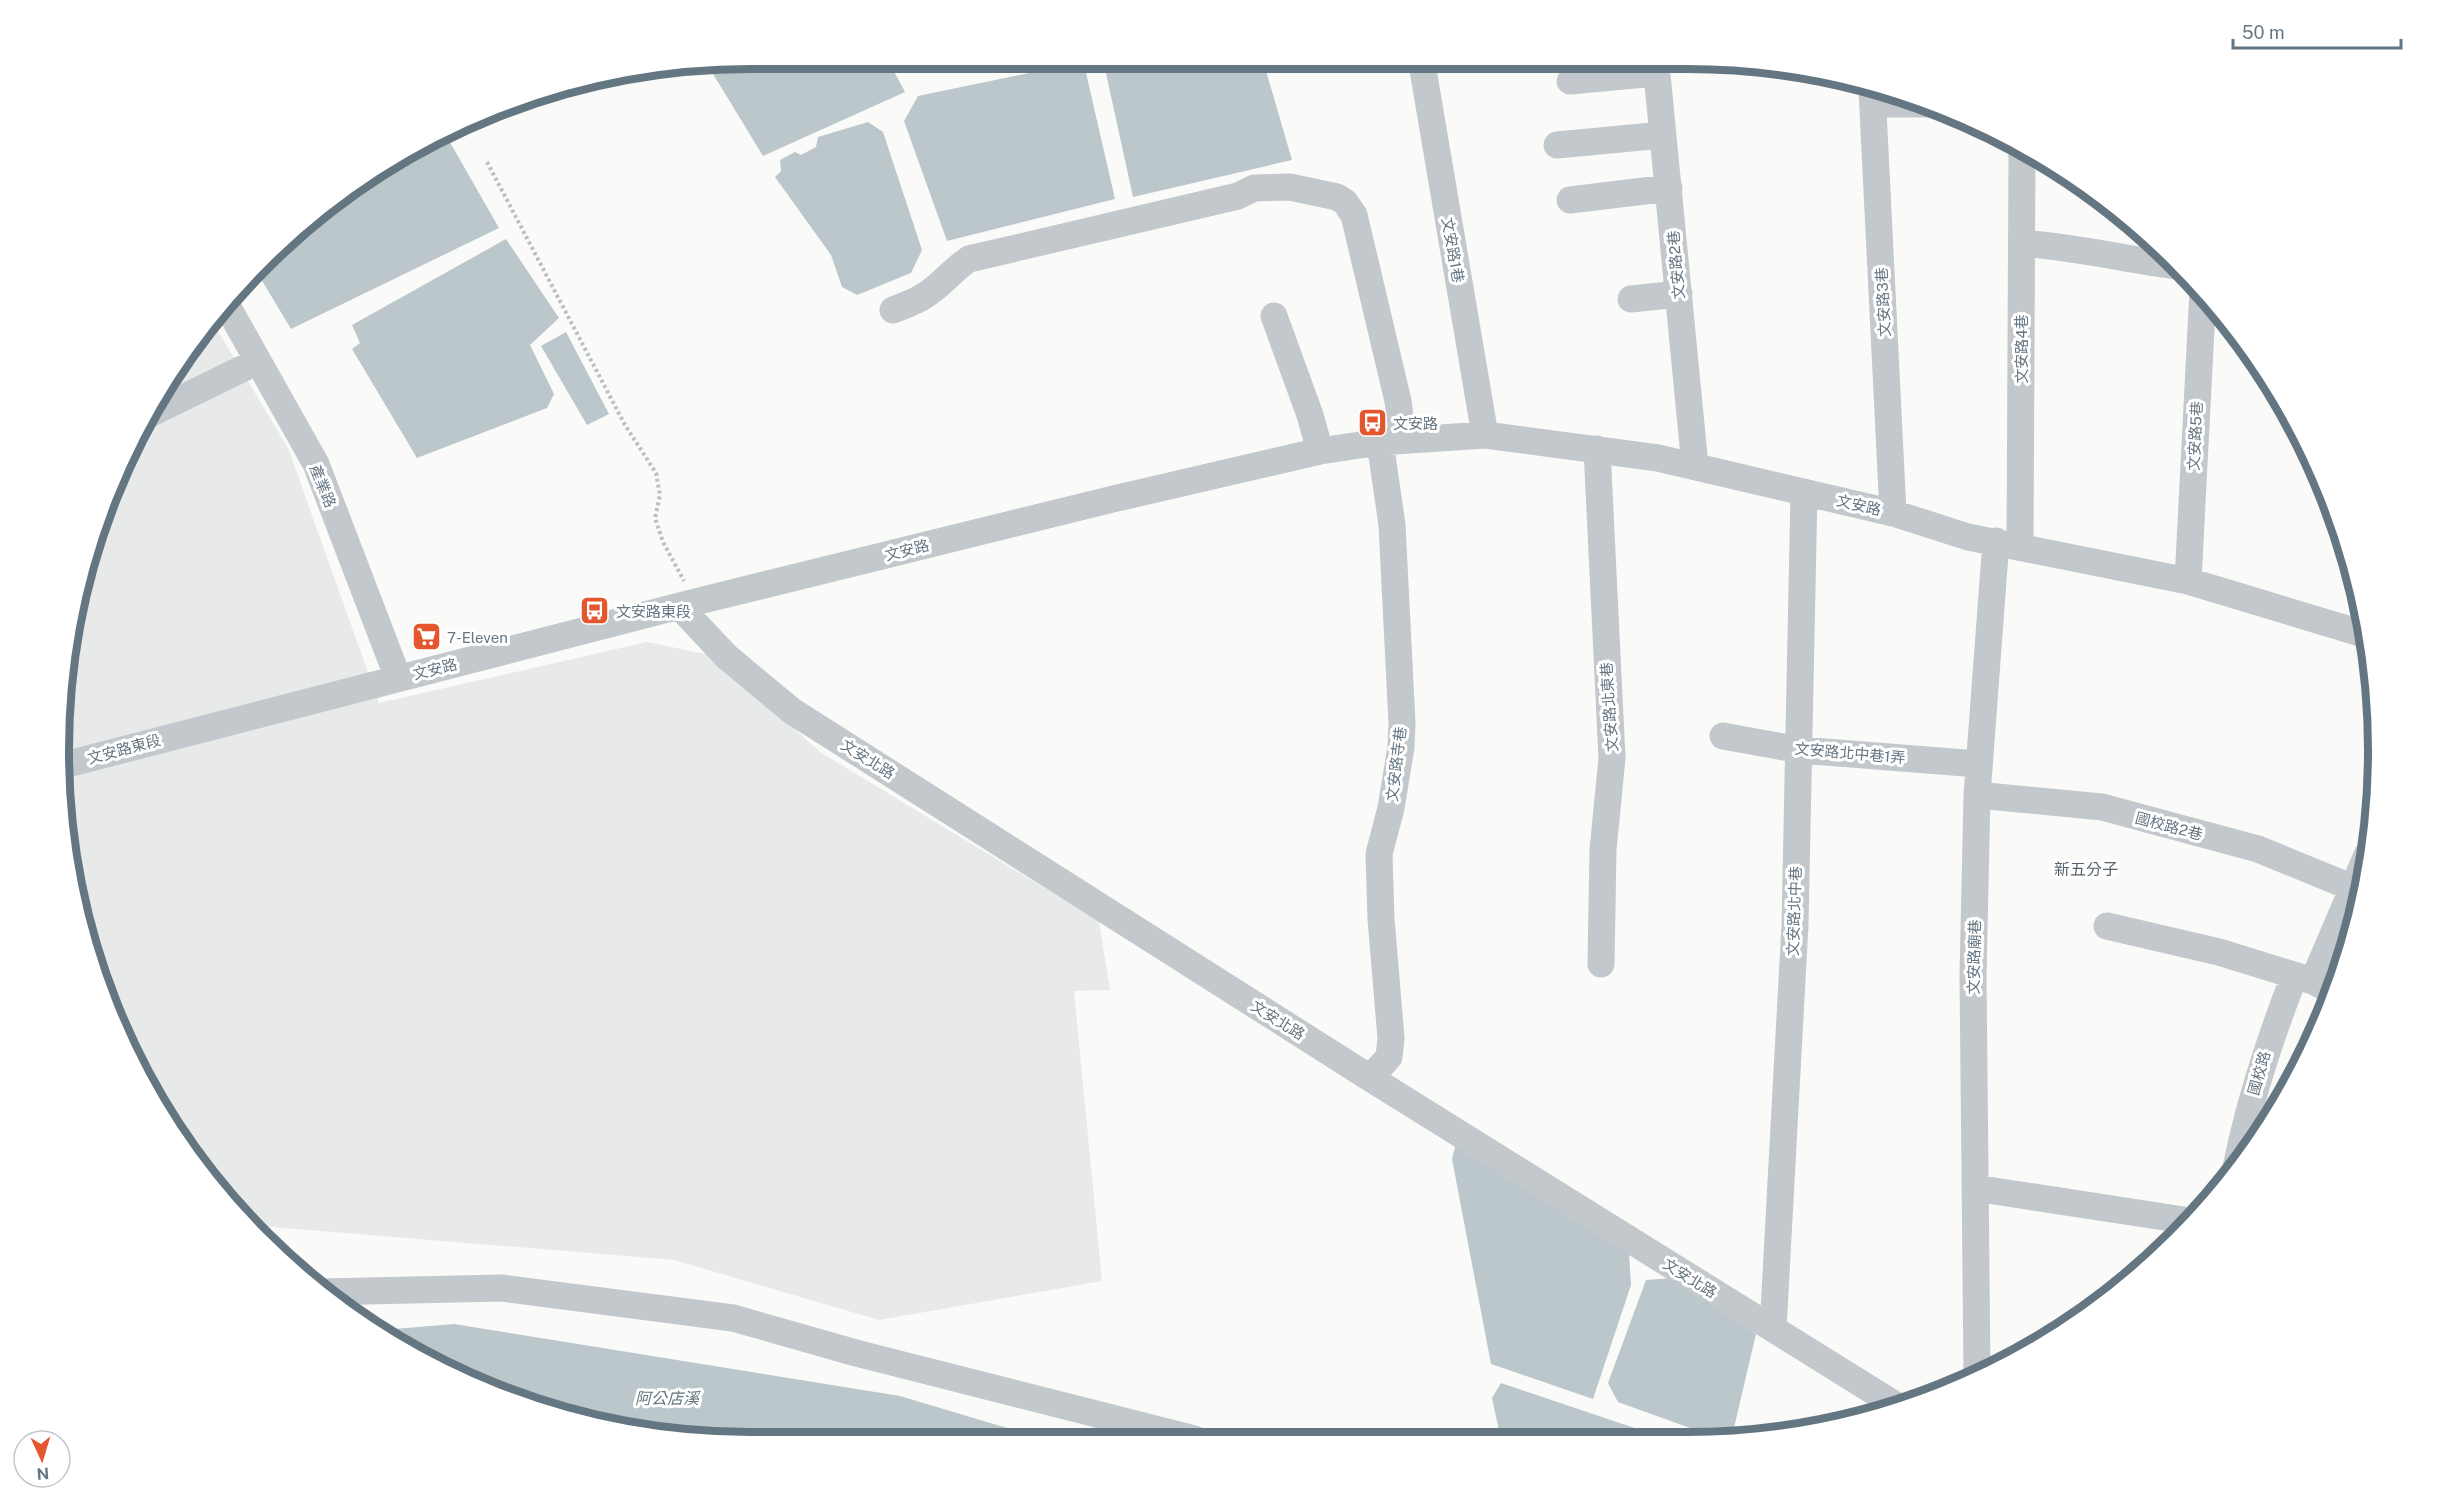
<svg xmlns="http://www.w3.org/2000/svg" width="2437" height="1501" font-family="'Public Sans','Noto Sans TC',sans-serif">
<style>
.built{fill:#e8e9e9}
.water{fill:#bbc7cb}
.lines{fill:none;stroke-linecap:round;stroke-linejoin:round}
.path{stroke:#bbbfc2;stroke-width:4;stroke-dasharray:3 3;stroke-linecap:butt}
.minor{stroke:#c3c8cc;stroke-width:27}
.labels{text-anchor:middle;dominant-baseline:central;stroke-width:6;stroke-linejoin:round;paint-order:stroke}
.street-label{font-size:15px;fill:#657683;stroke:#fff}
.poi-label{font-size:15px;fill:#657683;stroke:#fff;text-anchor:start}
.neighbourhood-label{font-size:16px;fill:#57646e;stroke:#fff}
.water-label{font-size:16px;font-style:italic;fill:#60757c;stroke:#fff}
.rim{fill:none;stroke:#657683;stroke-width:8}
</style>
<rect width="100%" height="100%" fill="#fafaf8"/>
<path class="built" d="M212 321 288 448 379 703 647 642 715 656 820 752 1099 921 1110 990 1074 991 1102 1281 879 1320 674 1260 249 1225 175 1135 95 973 64 841 59 750 72 616 95 528 175 366Z"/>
<path class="water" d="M707 64H890L905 92 763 156Z
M1072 64H1084L1115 199 947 241 904 121 918 96Z
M1104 64H1264L1292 160 1133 197Z
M868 122 883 132 922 250 911 273 857 295 842 287 831 255 775 177 781 171 780 160 795 152 801 155 816 147 818 137Z
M443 130 499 228 291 329 255 269 330 201Z
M506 239 559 318 530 345 554 394 547 408 417 458 352 349 360 343 352 325Z
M566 332 609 414 587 425 541 346Z
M1456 1143 1629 1253 1631 1285 1593 1399 1491 1364 1452 1159Z
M1673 1278 1756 1334 1733 1432 1726 1441 1618 1402 1608 1383 1646 1280Z
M454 1324 900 1396 1041 1438 661 1437 486 1390 382 1330Z
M1501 1383 1673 1441 1501 1440 1492 1398Z"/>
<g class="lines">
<path class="path" d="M487 162 625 425 656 473 660 495 655 518 663 542 684 581"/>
<path class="minor" d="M1422 64 1485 435
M1656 64 1695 466
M1570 81 1656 73
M1872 90 1893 513
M1873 104H1926
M1557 145 1663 135
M1570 200 1669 188
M2022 243C2074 247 2125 259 2177 266
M1631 299 1679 294
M226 304 316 464 398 678
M893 310C903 306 915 302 924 296 941 286 952 270 969 259L1238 196 1254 188 1290 187 1337 197 1345 202 1354 215 1398 401 1403 440
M1274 316 1310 415 1320 451
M152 413 258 361
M1597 449 1612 758 1603 850 1601 964
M2020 546 2022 152
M2188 581 2203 290
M680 607 727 657 792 711 1370 1078 1897 1406
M1723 736 1800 750 1978 764
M60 766 695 602 1113 499 1320 451 1380 442 1485 435 1658 458 1893 513 1968 537 2188 581 2367 635
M1977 795 2102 807 2258 849 2353 888
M2107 926 2219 952 2313 981 2332 991
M2313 981 2367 855
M1370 1078 1389 1057 1391 1038 1381 919 1379 854 1391 808 1401 747 1402 723 1392 525 1380 442
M2235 1173C2248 1105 2269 1041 2294 977
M1975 1188 2190 1221
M321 1292 502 1288 733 1318 856 1353 1195 1439
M1773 1329 1795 925 1804 492
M1977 1373 1973 976 1977 795 1996 541"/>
</g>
<defs>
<symbol id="bus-square" viewBox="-11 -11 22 22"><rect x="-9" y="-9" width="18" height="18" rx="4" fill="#e4572e" stroke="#fff"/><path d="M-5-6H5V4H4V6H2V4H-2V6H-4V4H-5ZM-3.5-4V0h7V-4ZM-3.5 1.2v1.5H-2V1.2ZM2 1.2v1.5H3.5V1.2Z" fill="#fff"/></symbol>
<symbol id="supermarket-square" viewBox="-11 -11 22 22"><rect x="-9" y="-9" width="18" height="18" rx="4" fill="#e4572e" stroke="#fff"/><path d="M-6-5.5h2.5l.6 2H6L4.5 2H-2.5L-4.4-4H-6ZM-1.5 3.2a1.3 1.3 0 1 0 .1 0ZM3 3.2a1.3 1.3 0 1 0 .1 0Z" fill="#fff"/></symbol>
</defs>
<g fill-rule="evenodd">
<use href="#bus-square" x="1356" y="406" width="33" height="33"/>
<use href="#bus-square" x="578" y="594" width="33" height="33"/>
<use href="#supermarket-square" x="410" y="620" width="33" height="33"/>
</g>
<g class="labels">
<g class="street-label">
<text transform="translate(1453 250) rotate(80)">文安路1巷</text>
<text transform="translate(1676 265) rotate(-95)">文安路2巷</text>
<text transform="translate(1883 302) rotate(-93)">文安路3巷</text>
<text transform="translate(2021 349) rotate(-90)">文安路4巷</text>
<text transform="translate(2195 436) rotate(-87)">文安路5巷</text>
<text transform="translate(323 486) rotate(68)">產業路</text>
<text transform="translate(1859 505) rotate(13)">文安路</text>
<text transform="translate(907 550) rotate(-14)">文安路</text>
<text transform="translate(435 669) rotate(-14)">文安路</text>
<text transform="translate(1609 707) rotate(-94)">文安路北東巷</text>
<text transform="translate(124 749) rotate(-15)">文安路東段</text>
<text transform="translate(1850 753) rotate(5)">文安路北中巷1弄</text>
<text transform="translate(868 759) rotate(32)">文安北路</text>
<text transform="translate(1396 764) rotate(-83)">文安路寺巷</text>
<text transform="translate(2169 826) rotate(15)">國校路2巷</text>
<text transform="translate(1794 911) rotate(-88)">文安路北中巷</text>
<text transform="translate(1974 957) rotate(-89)">文安路廟巷</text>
<text transform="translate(1278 1020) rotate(32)">文安北路</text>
<text transform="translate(2259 1073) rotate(-74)">國校路</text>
<text transform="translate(1690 1278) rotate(32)">文安北路</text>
</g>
<g class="poi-label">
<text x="1393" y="423">文安路</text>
<text x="616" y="611">文安路東段</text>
<text x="447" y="637">7-Eleven</text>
</g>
<g class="neighbourhood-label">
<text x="2086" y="869">新五分子</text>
</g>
<g class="water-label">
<text x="667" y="1398">阿公店溪</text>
</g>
</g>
<path d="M0 0H2437V1501H0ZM750 69H1687A681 681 0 0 1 2368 750V751A681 681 0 0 1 1687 1432H750A681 681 0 0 1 69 751V750A681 681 0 0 1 750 69Z" fill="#fff" fill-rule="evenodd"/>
<path class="rim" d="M750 69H1687A681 681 0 0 1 2368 750V751A681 681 0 0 1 1687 1432H750A681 681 0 0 1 69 751V750A681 681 0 0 1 750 69Z"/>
<g transform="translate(42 1459) rotate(176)"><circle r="28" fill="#ffffff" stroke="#c1c8cd" stroke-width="1.5"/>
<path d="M0-4.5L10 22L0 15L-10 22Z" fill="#e4572e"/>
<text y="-9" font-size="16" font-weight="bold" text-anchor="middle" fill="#657683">N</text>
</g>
<path d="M2233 39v9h168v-9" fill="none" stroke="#657683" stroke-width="3"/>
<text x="2242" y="39" font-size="18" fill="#657683" stroke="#ffffff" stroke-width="4.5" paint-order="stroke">50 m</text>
</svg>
